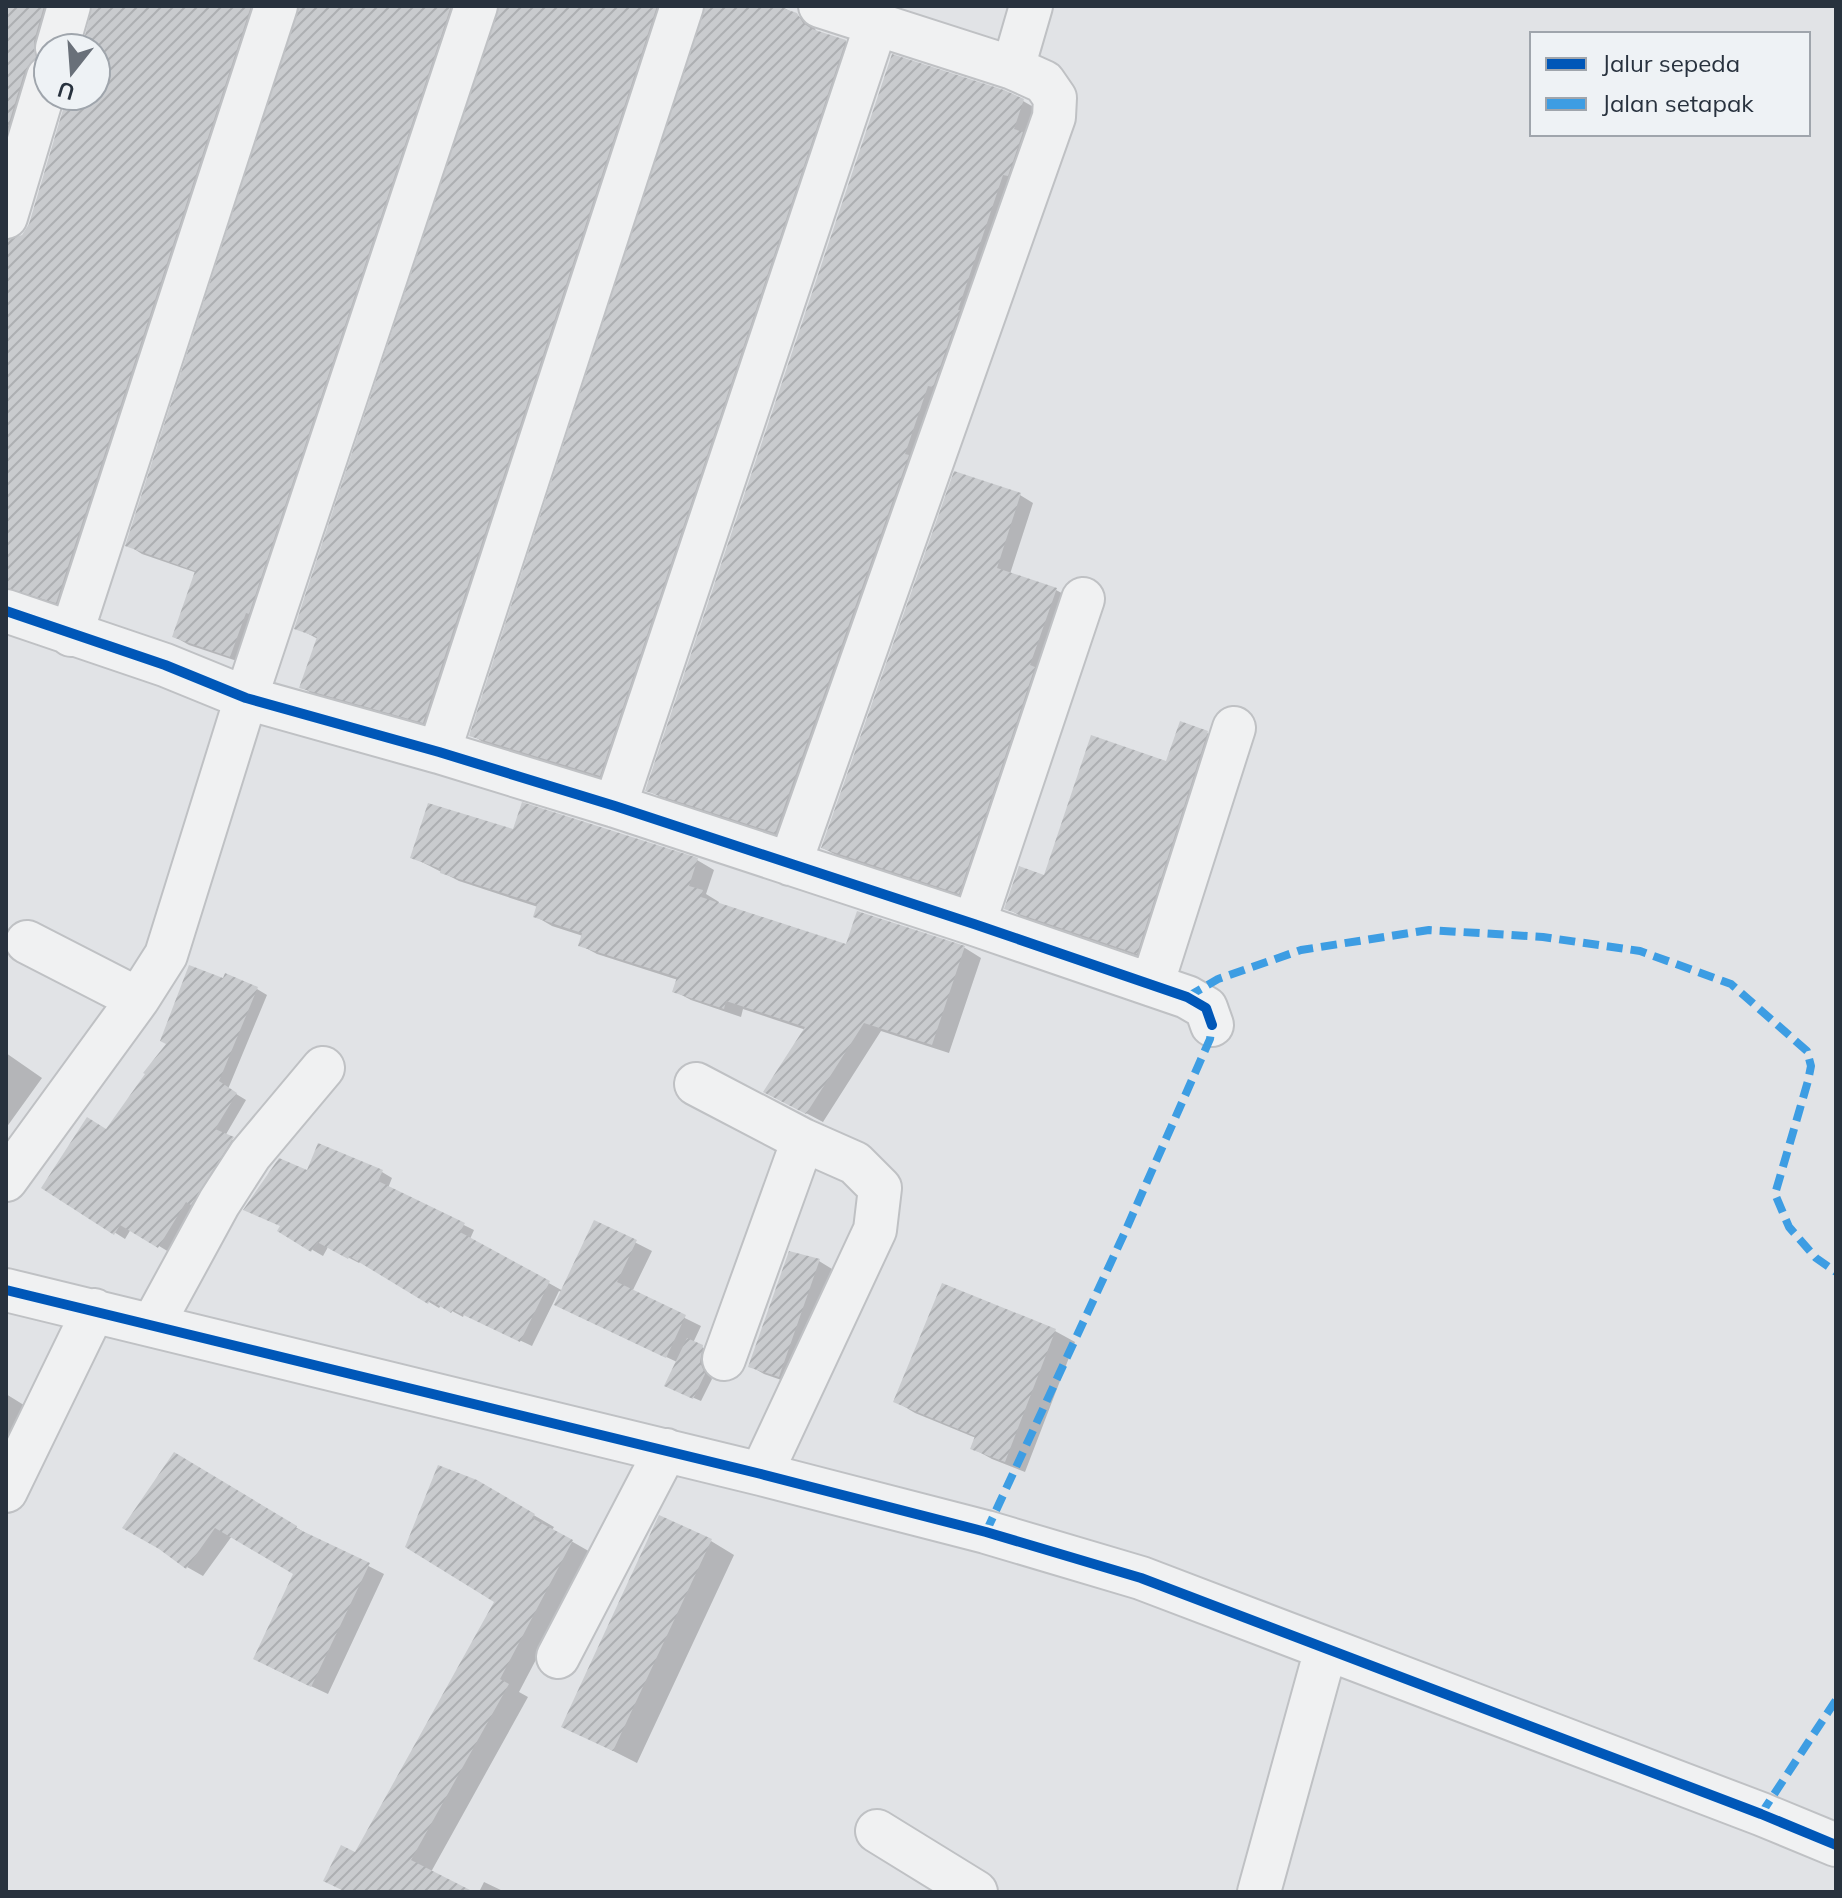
<svg xmlns="http://www.w3.org/2000/svg" width="1842" height="1898" font-family="Mulish,sans-serif">
<style>
.shadow{fill:#0003}
.building{fill:url(#building-hatch)}
.lines{fill:none;stroke-linecap:round;stroke-linejoin:round}
.street-casing{stroke:#bfc1c4;stroke-width:46}
.street{stroke:#f0f1f2;stroke-width:42}
.quiet{stroke:#3d9de3;stroke-width:8;stroke-dasharray:16 8;stroke-linecap:butt}
.cycleway-casing{stroke:#eef2f5;stroke-width:15}
.cycleway{stroke:#0057b8;stroke-width:10}
</style>
<defs>
<pattern id="building-hatch" width="6" height="6" patternUnits="userSpaceOnUse" patternTransform="scale(2)"><rect width="6" height="6" fill="#c9cbce"/><path d="M-1 1l2-2M0 6l6-6M5 7l2-2" fill="none" stroke="#adafb2"/></pattern>
</defs>
<rect width="100%" height="100%" fill="#e1e3e6"/>
<path class="shadow" d="M6 6H62L6 190Z
M94 6H268L71 610 30 596H16L6 590V242L23 236 31 225 69 96H96V48H84Z
M301 6H468L246 664 189 645 175 637 197 573 142 554 128 545Z
M501 6H674L438 730 316 696 302 687 318 639 297 628Z
M707 6H781L812 24 817 32 845 41 860 50 615 783 486 744 472 735Z
M1023 101 1037 109 790 840 662 798 648 790Z
M956 473 1020 495 1033 503 1010 574 1056 590 1069 597 972 900 836 855 823 848Z
M1207 733 1222 741 1152 961 1022 917 1007 908 1045 877 1167 763Z
M514 831 697 860 714 870 706 894 719 902 718 905 848 946 858 913 965 948 981 958 949 1053 881 1031 823 1122 783 1101 806 1030 743 1009 741 1017 691 1000 674 991 678 980 597 954 580 945 583 936 552 926 535 916 538 907 459 881 412 857Z
M224 981 257 989 267 995 228 1089 246 1100 225 1136 242 1145 169 1252 131 1229 125 1239 44 1187 107 1132Z
M6 1053 42 1078 6 1128Z
M308 1172H382L392 1178 388 1188 474 1230 470 1239 563 1291 595 1222 652 1251 632 1292 701 1326 693 1343 710 1351 707 1368 712 1379 701 1401 673 1389 677 1362 556 1305 562 1292 559 1291 532 1346 464 1314 463 1317 441 1305 439 1308 361 1261 359 1263 328 1247 323 1256 280 1231Z
M819 1261 832 1269 793 1384 764 1374 750 1366Z
M943 1286 1055 1331 1075 1342 1025 1472 992 1459 972 1448 976 1438 915 1413 895 1401Z
M6 1394 27 1407 6 1445Z
M175 1454 312 1537 384 1574 328 1694 272 1668 296 1573 232 1536 203 1576 187 1567Z
M477 1482 554 1527 552 1530 592 1553 519 1692 528 1697 431 1872 470 1892H346L326 1880 356 1855 497 1601Z
M711 1541 734 1555 637 1763 564 1726Z
M484 1882 505 1892H479Z"/>
<path class="building" d="M6 6H44L34 41 36 57 25 70 6 133Z
M92 6H251L56 603 6 588V240L22 235 29 224 67 96H96V48H82Z
M299 6H451L249 614 246 613 230 657 172 637 195 571 125 546Z
M499 6H657L423 723 299 688 317 637 294 629Z
M705 6H776L797 13 803 23 812 29 846 40 600 776 469 736Z
M892 54 1004 90 1024 99 1014 129 1023 132 1008 176 1003 175 958 310H960L933 387 928 386 905 454 909 455 775 833 645 791Z
M954 471 1021 493 997 568 1057 588 1030 665 1035 667 959 894 821 848Z
M1180 721 1208 731 1137 954 1004 909 1019 866 1044 875 1091 735 1166 761Z
M522 802 698 858 689 886 703 890 701 897 846 944 857 911 965 946 932 1045 864 1023 806 1114 763 1092 805 1027 726 1001 724 1009 672 992 677 977 578 946 582 933 533 917 537 904 440 873 441 869 410 858 428 803 513 829Z
M189 965 223 978 225 973 258 987 219 1081 237 1093 215 1129 234 1137 191 1205 186 1202 158 1248 120 1225 114 1235 41 1188 87 1117 106 1129 145 1074 143 1073 166 1044 160 1041Z
M318 1143 383 1170 378 1181 465 1223 460 1232 550 1281 520 1342 453 1310 451 1313 430 1300 428 1304 349 1256 348 1259 317 1242 311 1252 277 1231 280 1226 243 1210 279 1158 307 1170Z
M594 1220 637 1240 617 1282 686 1315 666 1358 554 1305Z
M789 1251 820 1259 779 1377 748 1367Z
M942 1283 1056 1329 1005 1462 970 1449 975 1436 893 1402Z
M687 1338 703 1345 700 1362 705 1374 693 1399 664 1386Z
M174 1452 297 1526 296 1528 370 1563 311 1687 253 1659 293 1574 215 1528 186 1569 159 1549 122 1528Z
M438 1465 477 1480 535 1514 532 1518 573 1540 500 1679 509 1684 411 1860 474 1892H346L323 1881 341 1845 355 1852 494 1602 405 1547Z
M659 1515 712 1539 613 1751 561 1727Z"/>
<g class="lines">
<defs>
<path id="street" d="M820 6 1013 68 1031 6
M57 48 69 6
M6 217 48 77
M6 611 165 665 246 698 439 752 615 806 974 924 1187 997 1206 1008 1212 1025
M71 635 276 6
M439 752 682 6
M615 806 876 25
M790 864 1054 117 1055 98 1044 82 1013 68
M974 924 1083 599
M27 942 138 999
M1152 985 1234 728
M696 1084 803 1140 855 1163 880 1188 875 1230 761 1474
M6 1180 138 999 166 955 246 698 476 6
M6 1290 761 1474 986 1532 1141 1578 1761 1814 1836 1845
M153 1324 219 1203 250 1155 323 1068
M724 1359 803 1140
M6 1491 94 1310
M558 1657 666 1450
M877 1831 976 1892
M1259 1892 1326 1649"/>
</defs>
<use href="#street" class="street-casing"/>
<use href="#street" class="street"/>
<path class="quiet" d="M1187 997 1218 979 1301 950 1429 930 1543 937 1640 951 1731 984 1807 1051 1811 1066 1808 1081 1775 1194 1789 1227 1816 1258 1836 1272
M986 1532 1124 1234 1210 1039 1212 1025
M1761 1814 1836 1700"/>
<defs>
<path id="cycleway" d="M6 611 165 665 246 698 439 752 615 806 974 924 1187 997 1206 1008 1212 1025
M6 1290 761 1474 986 1532 1141 1578 1761 1814 1836 1845"/>
</defs>
<use href="#cycleway" class="cycleway-casing"/>
<use href="#cycleway" class="cycleway"/>
</g>
<rect width="1842" height="1898" fill="none" stroke="#28323e" stroke-width="16"/>
<rect x="1530" y="32" width="280" height="104" fill="#eef2f5" stroke="#9fa5ac" stroke-width="2"/>
<rect x="1546" y="58" width="40" height="12" fill="#0057b8" stroke="#9fa5ac" stroke-width="2"/>
<text x="1602" y="72" font-size="24" fill="#28323e">Jalur sepeda</text>
<rect x="1546" y="98" width="40" height="12" fill="#3d9de3" stroke="#9fa5ac" stroke-width="2"/>
<text x="1602" y="112" font-size="24" fill="#28323e">Jalan setapak</text>
<g transform="translate(72 72) rotate(197)"><circle r="38" fill="#eef2f5" stroke="#9fa5ac" stroke-width="2"/>
<path d="M0-6L14 30L0 20L-14 30Z" fill="#697079"/>
<text y="-12" font-size="22" font-weight="bold" text-anchor="middle" fill="#28323e">U</text>
</g>
</svg>
